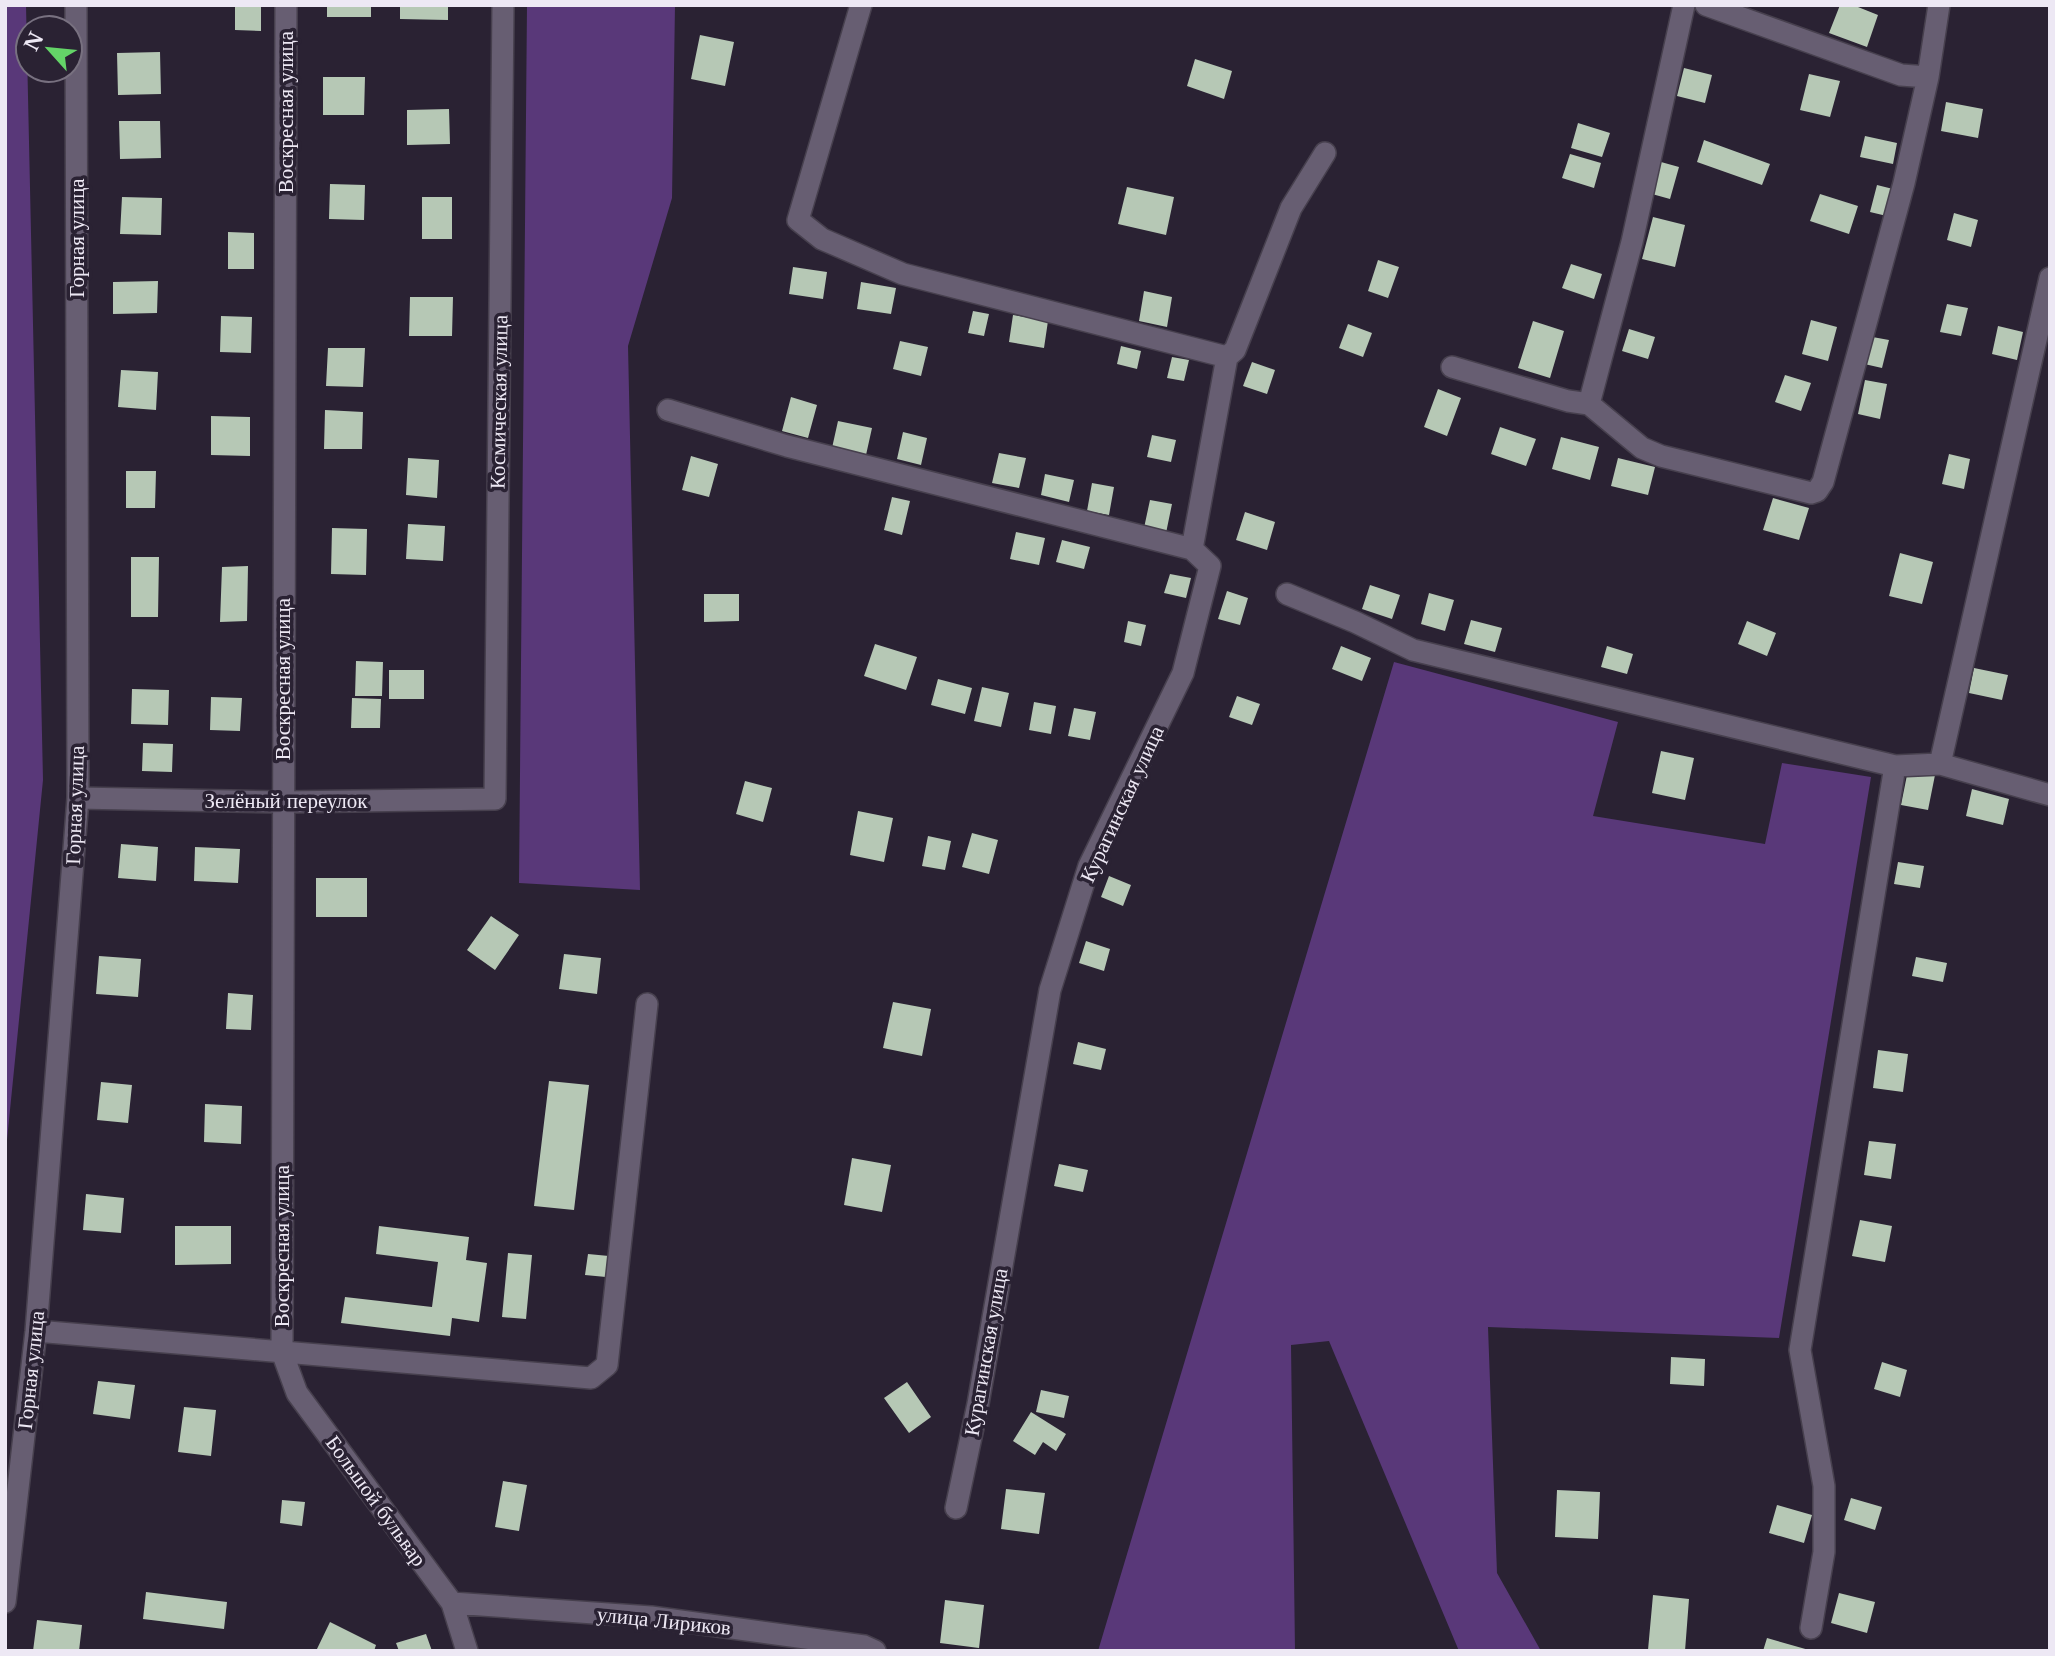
<svg xmlns="http://www.w3.org/2000/svg" width="2055" height="1656" font-family="'Libre Baskerville',serif">
<style>
.green{fill:#593879}
.building{fill:#b6c8b5}
.lines{fill:none;stroke-linecap:round;stroke-linejoin:round}
.minor-casing{stroke:#47404e;stroke-width:24}
.minor{stroke:#675e72;stroke-width:21}
.labels{text-anchor:middle;dominant-baseline:central;stroke-width:7;stroke-linejoin:round;paint-order:stroke}
.street-label{font-size:21px;fill:#ede8f4;stroke:#2a2233}
</style>
<rect width="100%" height="100%" fill="#2a2233"/>
<path class="green" d="M5 5H26L43 780 5 1160Z
M527 5H675L672 198 628 346 640 890 519 883Z
M1394 662 1618 722 1593 816 1765 844 1782 763 1871 777 1779 1338 1488 1327 1497 1573 1541 1651H1459L1329 1341 1291 1345 1295 1651H1098Z"/>
<path class="building" d="M235 5H261V31L235 30Z
M327 5H371V17H327Z
M400 5H448V20L400 19Z
M1840 5H1853L1878 15 1867 47 1829 33Z
M700 35 734 42 725 86 691 79Z
M160 52 161 94 118 95 117 53Z
M1195 59 1232 71 1224 99 1187 86Z
M1684 68 1712 75 1705 103 1677 96Z
M1809 74 1840 81 1830 117 1800 110Z
M323 77H365L364 115H323Z
M1946 102 1983 109 1978 138 1941 131Z
M449 109 450 144 407 145V110Z
M119 121H160L161 158 120 159Z
M1578 123 1610 133 1602 157 1571 148Z
M1865 136 1897 143 1893 164 1860 157Z
M1704 140 1770 164 1762 185 1697 162Z
M1570 154 1601 163 1594 188 1562 178Z
M1661 162 1679 167 1670 199 1652 194Z
M330 184 365 185 364 220 329 219Z
M1877 185 1897 190 1891 217 1870 212Z
M1127 187 1174 197 1166 235 1118 224Z
M1820 194 1858 206 1849 234 1810 221Z
M122 197 162 198 161 235 120 234Z
M422 197H452V239H422Z
M1954 213 1978 220 1971 247 1947 240Z
M1653 217 1685 225 1675 267 1642 259Z
M228 232 254 233V269H228Z
M1378 260 1399 267 1388 298 1368 291Z
M1571 264 1602 274 1594 299 1562 288Z
M793 267 827 272 823 299 789 294Z
M158 281 157 313 113 314V282Z
M861 282 896 288 891 314 857 309Z
M1144 291 1172 297 1167 327 1139 321Z
M410 297H453L452 336H409Z
M1947 304 1968 308 1961 336 1940 332Z
M973 311 989 314 984 336 968 333Z
M1013 315 1048 321 1044 348 1009 342Z
M221 316 252 317 251 353 220 352Z
M1811 320 1837 327 1828 361 1802 354Z
M1533 321 1564 331 1550 378 1518 368Z
M1348 324 1372 333 1363 357 1339 348Z
M1998 326 2023 332 2017 360 1992 354Z
M1629 329 1655 337 1648 359 1622 351Z
M1867 336 1889 340 1882 368 1860 363Z
M900 341 928 347 921 376 893 369Z
M1121 346 1141 351 1137 369 1117 364Z
M328 348H365L363 387 326 386Z
M1172 357 1189 360 1184 381 1167 378Z
M1252 362 1275 370 1267 394 1243 386Z
M121 370 158 372 156 410 118 407Z
M1785 375 1811 383 1801 411 1775 402Z
M1865 380 1887 384 1880 419 1858 414Z
M1438 389 1461 398 1447 436 1424 427Z
M791 397 817 405 808 438 782 431Z
M325 410 363 412 362 449H324Z
M211 416 250 417V456L211 455Z
M838 421 872 428 866 455 832 448Z
M1500 427 1536 439 1526 466 1491 454Z
M903 432 927 438 921 465 897 459Z
M1152 435 1176 440 1171 462 1147 457Z
M1561 437 1599 447 1590 480 1552 469Z
M999 453 1026 458 1019 488 992 483Z
M1949 454 1970 459 1964 489 1942 484Z
M691 456 718 464 709 497 682 490Z
M408 458 439 460 437 498 406 495Z
M1618 458 1655 467 1648 495 1611 486Z
M126 471H156L155 508H126Z
M1045 474 1074 480 1069 502 1041 495Z
M1092 483 1114 487 1109 515 1087 511Z
M892 497 910 501 902 535 884 530Z
M1773 498 1809 508 1799 540 1763 530Z
M1150 500 1172 504 1166 533 1144 528Z
M1245 512 1275 522 1267 550 1236 540Z
M408 524 445 526 443 561 406 559Z
M332 528 367 529 366 575 331 574Z
M1016 532 1045 538 1039 565 1010 559Z
M1062 540 1090 547 1084 569 1056 562Z
M1900 553 1933 562 1922 604 1889 596Z
M131 557H159L158 617H131Z
M248 566 247 621 220 622 222 567Z
M1170 574 1191 578 1186 598 1164 593Z
M1370 585 1400 595 1392 619 1362 609Z
M1227 591 1248 598 1240 625 1218 619Z
M1429 593 1454 600 1445 631 1421 624Z
M704 594H739V621L704 622Z
M1471 620 1502 628 1495 652 1464 644Z
M1128 621 1146 625 1141 646 1124 642Z
M1747 621 1776 633 1767 656 1738 644Z
M875 644 917 657 906 690 864 676Z
M1341 646 1371 658 1362 681 1332 669Z
M1607 646 1633 654 1627 674 1601 667Z
M356 661 383 662 382 696H355Z
M1974 668 2008 675 2002 700 1969 693Z
M389 670H424V699H389Z
M938 679 972 688 965 714 931 705Z
M982 687 1009 693 1001 727 974 721Z
M132 689 169 690 168 725 131 724Z
M1237 696 1260 704 1252 725 1229 717Z
M211 697 242 698 240 731 210 730Z
M352 698 381 699 380 728H351Z
M1034 702 1056 706 1051 734 1029 730Z
M1074 708 1096 712 1090 740 1068 736Z
M143 743 173 744 172 772 142 771Z
M1661 751 1694 758 1685 800 1652 793Z
M1908 770 1935 775 1928 810 1901 805Z
M745 781 772 788 763 822 736 814Z
M1972 789 2009 799 2003 825 1966 816Z
M858 811 893 818 884 862 850 855Z
M972 833 998 840 989 874 962 867Z
M928 836 951 841 945 870 922 866Z
M121 844 158 847 156 881 118 878Z
M195 847 240 849 238 883 194 881Z
M1898 862 1924 866 1920 888 1894 884Z
M1109 876 1131 885 1123 906 1101 897Z
M316 878H367V917H316Z
M491 916 519 935 495 970 467 950Z
M1086 941 1110 949 1104 971 1079 963Z
M564 954 601 958 597 994 559 989Z
M99 956 141 959 138 997 96 994Z
M1916 957 1947 963 1943 982 1912 976Z
M228 993 253 995 251 1030 226 1029Z
M893 1002 931 1009 922 1056 883 1048Z
M1078 1042 1106 1049 1101 1070 1073 1064Z
M1878 1050 1908 1054 1903 1092 1873 1088Z
M549 1081 589 1085 574 1210 534 1206Z
M101 1082 132 1085 128 1123 97 1120Z
M205 1104 242 1106 241 1144 204 1142Z
M1869 1141 1896 1144 1891 1179 1864 1175Z
M852 1158 891 1165 882 1212 844 1205Z
M1059 1164 1088 1170 1083 1192 1054 1186Z
M86 1194 124 1198 121 1233 83 1230Z
M1860 1220 1892 1226 1885 1262 1852 1256Z
M175 1226H231V1264L175 1265Z
M379 1226 469 1237 466 1260 487 1263 479 1322 452 1318 450 1336 341 1323 345 1297 432 1307 438 1262 376 1254Z
M508 1253 532 1255 526 1319 502 1317Z
M588 1254 609 1256 606 1277 585 1275Z
M1671 1357 1705 1359 1704 1386 1670 1384Z
M1882 1362 1907 1370 1900 1397 1874 1389Z
M98 1381 135 1385 130 1419 93 1414Z
M907 1382 931 1417 909 1433 884 1398Z
M1041 1390 1069 1396 1064 1418 1036 1412Z
M184 1407 216 1410 211 1456 178 1452Z
M1031 1412 1066 1434 1056 1451 1043 1442 1035 1455 1013 1441Z
M503 1481 527 1485 519 1531 495 1527Z
M1006 1489 1045 1493 1039 1534 1001 1529Z
M1557 1490 1600 1492 1598 1539 1555 1537Z
M1851 1498 1882 1507 1875 1530 1844 1520Z
M282 1500 305 1502 302 1526 280 1523Z
M1777 1505 1812 1515 1804 1543 1769 1533Z
M146 1592 227 1602 224 1629 143 1619Z
M1839 1593 1875 1602 1867 1633 1831 1623Z
M1653 1595 1689 1599 1685 1651 1648 1650Z
M945 1600 984 1605 979 1648 940 1643Z
M37 1620 82 1625 79 1651H33Z
M330 1622 376 1645 374 1651H316Z
M426 1634 432 1651H399L396 1643Z
M1767 1638 1809 1650V1651H1763Z"/>
<g class="lines">
<defs>
<path id="minor" d="M286 5 282 1352 297 1393 452 1603 467 1651
M861 5 798 220 822 239 903 274 1227 357 1235 350 1291 208 1325 153
M1706 5 1901 75 1928 77
M2050 278 1940 764 2050 795
M1452 367 1568 401 1589 404 1642 448 1661 456 1811 493 1817 491 1823 482 1904 183 1928 77 1939 5
M1589 404 1632 242 1684 5
M668 410 787 446 1192 549
M1287 594 1355 622 1413 650 1895 766
M78 798 283 802 495 799 503 5
M36 1331 591 1378 607 1365 647 1004
M956 1508 978 1404 1050 990 1089 866 1183 673 1210 566 1192 549 1227 357
M5 1602 36 1331 78 798 76 5
M452 1603 651 1617 864 1646 875 1651
M1811 1628 1824 1552V1486L1800 1350 1895 766 1940 764"/>
</defs>
<use href="#minor" class="minor-casing"/>
<use href="#minor" class="minor"/>
</g>
<g class="labels">
<g class="street-label">
<text transform="translate(286 112) rotate(-90)">Воскресная улица</text>
<text transform="translate(77 238) rotate(-90)">Горная улица</text>
<text transform="translate(499 402) rotate(-89)">Космическая улица</text>
<text transform="translate(283 679) rotate(-90)">Воскресная улица</text>
<text x="286" y="801">Зелёный переулок</text>
<text transform="translate(1122 804) rotate(-65)">Курагинская улица</text>
<text transform="translate(75 805) rotate(-88)">Горная улица</text>
<text transform="translate(282 1246) rotate(-90)">Воскресная улица</text>
<text transform="translate(986 1352) rotate(-80)">Курагинская улица</text>
<text transform="translate(31 1370) rotate(-84)">Горная улица</text>
<text transform="translate(376 1501) rotate(54)">Большой бульвар</text>
<text transform="translate(664 1621) rotate(6)">улица Лириков</text>
</g>
</g>
<rect width="2055" height="1656" fill="none" stroke="#ede8f4" stroke-width="14"/>
<g transform="translate(49 49) rotate(297)"><circle r="33" fill="#2a2233" stroke="#787180" stroke-width="2"/>
<path d="M0-5L12 26L0 18L-12 26Z" fill="#64d468"/>
<text y="-10" font-size="19" font-weight="bold" text-anchor="middle" fill="#ede8f4">N</text>
</g>
</svg>
